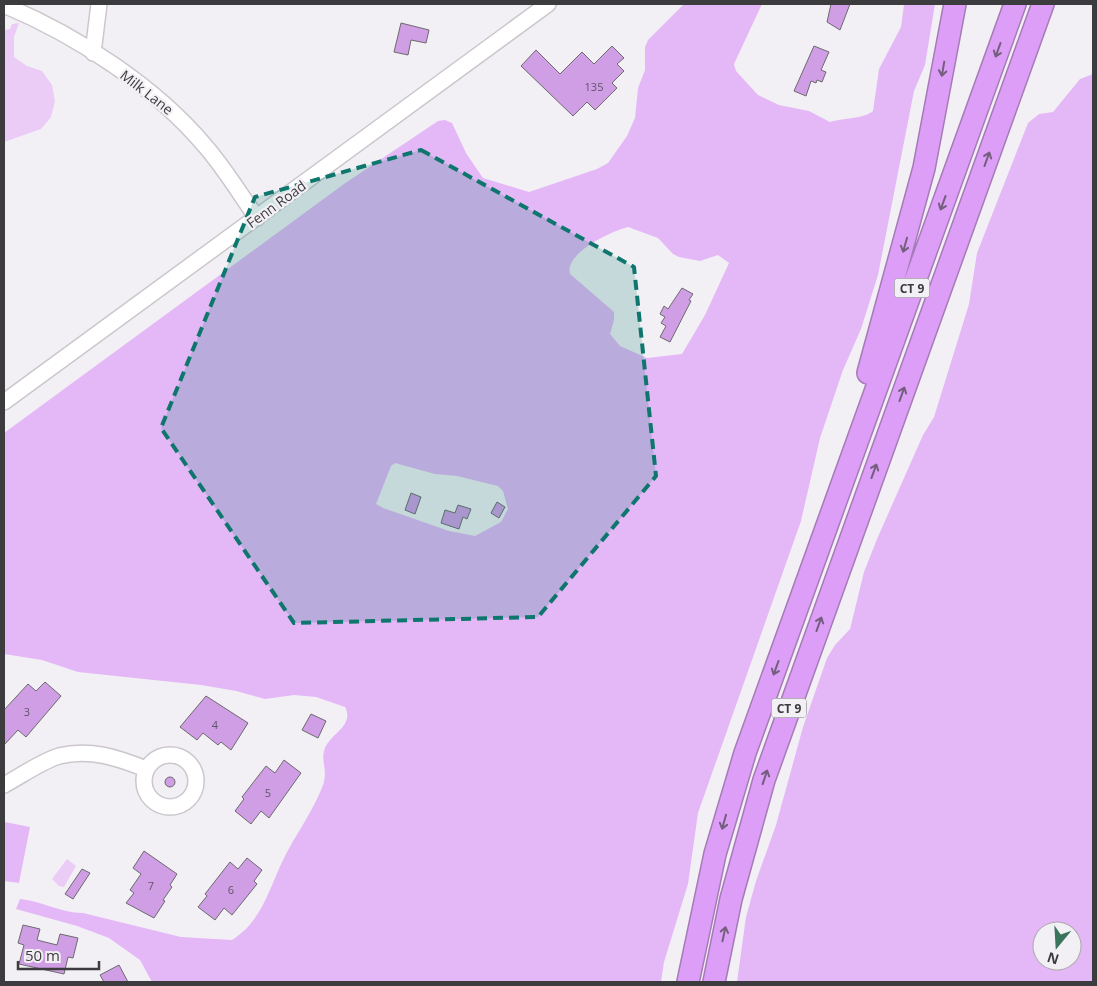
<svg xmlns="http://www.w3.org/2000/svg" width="1097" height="986" font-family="'Open Sans',sans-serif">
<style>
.green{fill:#e4b8f7;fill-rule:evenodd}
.water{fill:#eaccf7}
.building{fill:#cf9ee5;stroke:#6d6a6e}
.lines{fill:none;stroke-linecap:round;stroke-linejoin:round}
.minor-casing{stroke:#cbc7cc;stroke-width:18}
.highway-casing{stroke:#a57bb6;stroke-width:24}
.minor{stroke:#fff;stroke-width:15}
.highway{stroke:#dd9ef7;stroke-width:21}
.oneway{stroke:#745e7e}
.marked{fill:#0f766e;fill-opacity:0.2;stroke:#0f766e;stroke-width:4;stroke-dasharray:10 6;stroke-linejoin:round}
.labels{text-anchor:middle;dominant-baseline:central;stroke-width:4.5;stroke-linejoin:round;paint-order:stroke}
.number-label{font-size:11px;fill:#615467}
.shield{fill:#f3f0f5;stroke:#737174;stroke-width:1}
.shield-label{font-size:12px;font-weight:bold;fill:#3c3b3d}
.street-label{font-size:14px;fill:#3c3b3d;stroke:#f3f0f5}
</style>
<rect width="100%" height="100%" fill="#f3f0f5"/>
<path class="green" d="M684 4H762L734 64 736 71 758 95 779 105 809 111 830 122C842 118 864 119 873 111L879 69 901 27 904 4H935L925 65 914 91 878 275 861 329 843 370 820 438 801 521 698 813 688 884 664 962 661 982H152L140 960 109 938 77 926 16 909 20 899C42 901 60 913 83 913L181 937 232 940C262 921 269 889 283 860 295 835 313 812 323 785 328 770 321 762 324 751 329 733 355 727 345 707L316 697 294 695 265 699 236 691 201 685 78 672 42 660 4 654V433L344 184 438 121 445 120 452 123 466 153 483 178 529 192 597 169 608 163 627 136 635 118 638 88 645 70V47L648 40ZM628 227 658 238 673 254 679 257 700 261 718 255 729 263 705 315 682 354 647 358 620 346 610 334 614 320V312L570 274C564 253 612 231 628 227ZM395 463 435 474 457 476 498 486 503 491 508 509 501 522 475 536 449 531 383 508 376 504 391 466Z
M1093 74V982H737L746 917 756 881 776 825 803 727 827 658 835 645 850 629 864 572 877 539 923 435 934 417 969 304 977 253 1028 123 1039 114 1053 112 1080 79ZM1042 931H1072V961H1042Z
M5 822 30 827 19 883 4 881Z"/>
<path class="water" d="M19 23 14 37V57L27 66 42 71 52 85 55 101 51 117 41 129 4 142V30L10 29 12 24Z
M67 859 76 866 64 887 59 886 52 879Z"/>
<path class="building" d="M831 4H850L840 30 827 22Z
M401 23 429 30 426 43 411 40 408 55 394 52Z
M612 46 624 58 617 64 624 71 612 83 617 88 595 110 587 102 573 116 521 66 536 50 560 74 582 52 594 64Z
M814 46 829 52 821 70 826 72 822 82 817 80 816 83 811 81 806 96 794 91Z
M682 288 693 294 689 300 691 301 670 342 660 337 666 326 661 323 665 317 660 314 664 306 668 309Z
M411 493 421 497 415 514 405 510Z
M497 502 505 507 499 518 491 513Z
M458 505 471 509 467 519 463 517 459 529 441 523 445 510 455 513Z
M45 682 61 696 26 737 18 730 4 745V710L28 684 36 691Z
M206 696 248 723 231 750 221 742 218 745 203 733 197 740 180 727Z
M311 714 326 721 318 738 302 730Z
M284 760 301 773 269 818 261 811 251 824 235 811 244 799 242 797 266 766 275 773Z
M165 782a5 5 0 1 1 10 0a5 5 0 1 1-10 0Z
M144 851 177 874 170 885 172 887 163 900 165 901 154 918 126 903 134 893 130 890 141 874 133 868Z
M247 858 262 870 254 881 257 884 232 915 224 908 215 920 198 907 207 896 205 894 230 862 238 869Z
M82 869 90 873 73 899 65 894Z
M23 925 40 929 37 940 57 945 60 934 78 938 73 958 68 957 64 974 19 964 24 945 18 943Z
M119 965 128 982H104L100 975Z"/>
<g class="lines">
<defs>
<path id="minor" d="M4 5C76 35 156 87 206 147 225 169 240 194 257 218
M93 53 99 4
M4 402 548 4
M144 781a26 26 0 1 1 52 0a26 26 0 1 1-52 0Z
M4 785C21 776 40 762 59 756 90 748 118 758 146 769"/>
<path id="highway" d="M868 373 924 168 955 4
M688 982 715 854 745 753 1015 4
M714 982 731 899 764 780 1043 4"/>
</defs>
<use href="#minor" class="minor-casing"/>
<use href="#highway" class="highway-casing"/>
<use href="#minor" class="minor"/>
<use href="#highway" class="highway"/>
</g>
<defs><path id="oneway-shaft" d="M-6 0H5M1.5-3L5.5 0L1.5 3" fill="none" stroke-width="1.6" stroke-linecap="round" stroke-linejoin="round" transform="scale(1.25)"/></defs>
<g class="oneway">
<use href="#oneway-shaft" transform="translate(998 50) rotate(110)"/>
<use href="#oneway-shaft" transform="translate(943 69) rotate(100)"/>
<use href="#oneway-shaft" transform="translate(987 159) rotate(-70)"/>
<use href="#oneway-shaft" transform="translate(943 203) rotate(110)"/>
<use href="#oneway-shaft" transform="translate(905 245) rotate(106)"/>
<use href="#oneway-shaft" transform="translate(902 394) rotate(-70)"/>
<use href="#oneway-shaft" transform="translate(874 471) rotate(-70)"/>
<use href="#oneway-shaft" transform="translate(819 624) rotate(-70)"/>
<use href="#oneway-shaft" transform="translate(776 668) rotate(110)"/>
<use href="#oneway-shaft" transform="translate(765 777) rotate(-72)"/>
<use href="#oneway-shaft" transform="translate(724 822) rotate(106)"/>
<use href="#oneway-shaft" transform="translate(724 934) rotate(-78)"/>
</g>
<path class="marked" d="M421 150 634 267 656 476 538 617 294 623 161 428 255 197Z"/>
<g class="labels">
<g class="number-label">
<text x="594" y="86">135</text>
<text x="27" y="711">3</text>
<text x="215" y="724">4</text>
<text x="268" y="792">5</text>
<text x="151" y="885">7</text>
<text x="231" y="889">6</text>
</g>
<g class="shield">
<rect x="894.5" y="278.5" width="35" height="19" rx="4"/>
<rect x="771.5" y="698.5" width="35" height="19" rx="4"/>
</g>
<g class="shield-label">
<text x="912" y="288">CT 9</text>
<text x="789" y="708">CT 9</text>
</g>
<g class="street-label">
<text transform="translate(147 92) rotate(38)">Milk Lane</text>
<text transform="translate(276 204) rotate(-36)">Fenn Road</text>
</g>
</g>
<rect width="1097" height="986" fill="none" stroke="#3c3b3d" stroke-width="10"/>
<g transform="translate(1057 946) rotate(198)"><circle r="24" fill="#f3f0f5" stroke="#aaa8ab"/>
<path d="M0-4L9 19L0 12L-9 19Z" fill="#3a745c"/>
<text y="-8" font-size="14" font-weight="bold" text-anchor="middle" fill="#3c3b3d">N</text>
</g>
<path d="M18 961v8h81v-8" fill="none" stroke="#3c3b3d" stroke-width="2.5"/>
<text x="25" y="961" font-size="15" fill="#3c3b3d" stroke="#f3f0f5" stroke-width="4" paint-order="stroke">50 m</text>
</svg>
